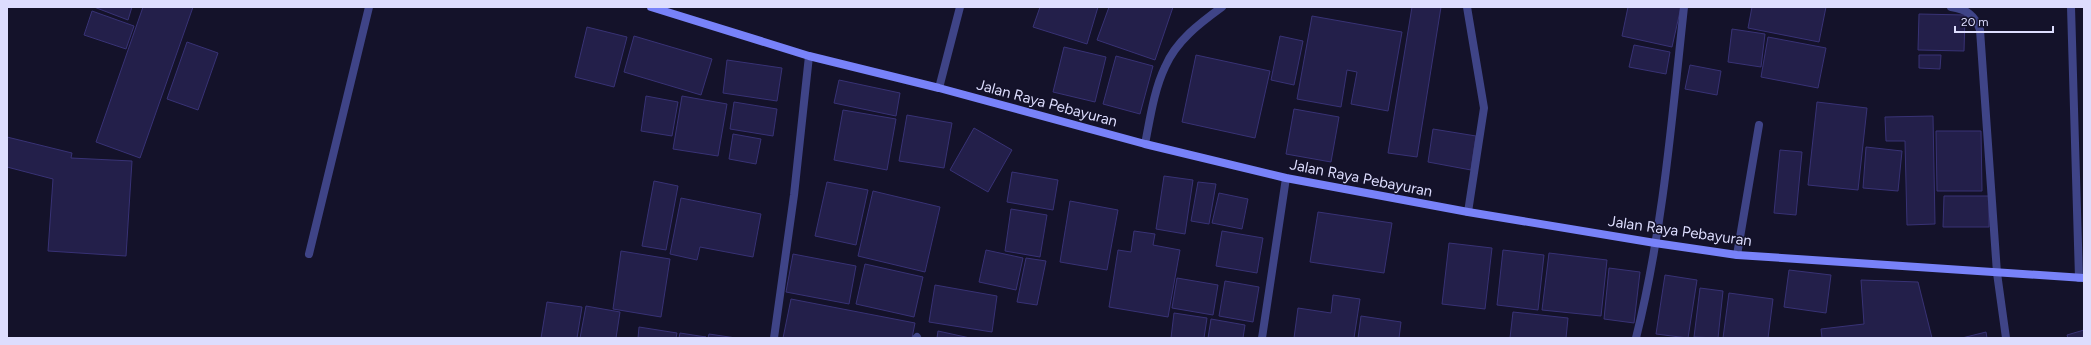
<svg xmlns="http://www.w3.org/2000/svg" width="2091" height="345" font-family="Figtree,sans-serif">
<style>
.building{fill:#231f4a;stroke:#383275}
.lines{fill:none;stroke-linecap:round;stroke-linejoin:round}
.lane{stroke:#3f4487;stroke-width:8}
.street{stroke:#3f4487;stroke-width:8}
.secondary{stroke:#7882f9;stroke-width:8}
.labels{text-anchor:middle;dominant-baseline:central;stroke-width:3;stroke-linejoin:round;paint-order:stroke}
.street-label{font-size:15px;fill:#ddddfe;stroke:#14122a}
</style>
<rect width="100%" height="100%" fill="#14122a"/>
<path class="building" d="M94 7H132L128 20Z
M143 7H193L140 158 96 142Z
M1040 7H1098L1087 44 1033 27Z
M1109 7H1173L1155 60 1097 40Z
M1412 7H1441L1417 157 1388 153Z
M1628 7H1681L1672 47 1622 36Z
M1752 7H1826L1819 42 1748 28Z
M92 11 134 26 126 49 84 35Z
M1919 14 1965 15 1964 51 1918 50Z
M1312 16 1402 32 1388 111 1351 104 1357 72 1347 70 1341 107 1297 99Z
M587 27 627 37 614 87 575 77Z
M1732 29 1765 34 1761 67 1728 62Z
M634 36 712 59 701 95 624 72Z
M1280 36 1303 41 1294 85 1271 80Z
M1768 37 1826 48 1818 88 1761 77Z
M187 42 218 53 198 110 167 99Z
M1634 45 1670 52 1666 74 1629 67Z
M1064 47 1106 57 1095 102 1053 92Z
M1196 55 1270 71 1255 138 1182 122Z
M1919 55H1941L1940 69 1919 68Z
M1116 56 1153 66 1140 114 1103 104Z
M727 60 782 68 777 101 723 93Z
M1690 65 1721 71 1717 95 1685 89Z
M839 80 900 93 896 116 834 103Z
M646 96 678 102 672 136 641 131Z
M682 96 727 104 718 156 673 149Z
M734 102 777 109 773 136 730 129Z
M1817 102 1867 108 1858 190 1808 185Z
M1294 109 1339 117 1331 162 1286 154Z
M843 110 896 119 887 170 834 160Z
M907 115 952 123 944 168 899 161Z
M1933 116 1935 224 1907 225 1905 141H1886L1885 117Z
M974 128 1012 150 988 192 950 170Z
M1433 129 1476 136 1471 170 1428 162Z
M1936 131H1981L1982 191H1937Z
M733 134 761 139 756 164 729 159Z
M7 137 72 153 71 158 132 161 126 256 48 251 53 179 7 167Z
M1866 147 1902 151 1898 191 1863 188Z
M1780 150 1802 152 1796 215 1774 213Z
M1012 172 1058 180 1053 210 1007 202Z
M1164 176 1193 180 1185 234 1156 229Z
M654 181 678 186 666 250 642 246Z
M827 182 868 190 856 245 815 236Z
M1198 182 1216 184 1209 224 1191 221Z
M873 191 940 207 925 272 858 256Z
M1219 193 1248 199 1242 229 1212 223Z
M1944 196H1989V227H1943Z
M681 198 761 214 753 257 700 247 697 260 670 254Z
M1070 201 1118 210 1107 270 1060 262Z
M1011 209 1047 215 1040 257 1005 251Z
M1318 212 1392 223 1384 273 1310 262Z
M1134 231 1155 234 1153 245 1180 250 1168 317 1109 307 1118 250 1131 252Z
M1222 231 1263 238 1257 273 1216 266Z
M1449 243 1492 248 1485 309 1442 304Z
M986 250 1023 258 1016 290 979 282Z
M1503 250 1544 255 1538 310 1497 305Z
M621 251 670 259 661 317 613 309Z
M1549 253 1607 260 1601 316 1542 310Z
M793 254 856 266 849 304 786 292Z
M1026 258 1046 261 1037 305 1017 302Z
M865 264 923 277 914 317 856 304Z
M1609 268 1640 272 1634 323 1604 319Z
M1789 270 1831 275 1826 313 1784 307Z
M1665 275 1697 280 1688 338 1656 334Z
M1177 278 1218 285 1213 315 1172 308Z
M1861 280 1918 282 1932 338H1822L1821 329 1864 324Z
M1225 281 1259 287 1253 322 1219 316Z
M935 285 997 296 992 332 929 322Z
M1700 288 1723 291 1718 338 1694 337Z
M1729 293 1773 299 1768 338H1723Z
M1333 295 1360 299 1354 338H1294L1298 308 1331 313Z
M791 299 915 323 912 338H783Z
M547 302 582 307 577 338H541Z
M586 306 620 312 616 338H580Z
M1513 312 1568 318 1566 338H1510Z
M1174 313 1207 318 1204 338H1171Z
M1361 316 1401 322 1399 338H1358Z
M1211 319 1245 325 1243 338H1208Z
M639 327 677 333 676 338H638Z
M2084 330V338H2068L2067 335Z
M938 331 970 338H937Z
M1986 332 1987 338H1962Z
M680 333 706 337 679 338Z
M709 334 736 338H708Z"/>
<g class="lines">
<path class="lane" d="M309 254 369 7
M1737 255 1759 125"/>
<path class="street" d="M1467 7 1484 108 1468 212
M1951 7C1966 9 1975 15 1980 30L1997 273 2006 338
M2071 7 2079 278
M939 88 960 7
M1145 144C1150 119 1154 90 1165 67 1176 41 1200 23 1222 7
M774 338 794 195 809 56
M916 338 917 337
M1262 338 1286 178
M1636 338C1663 230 1672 118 1684 7"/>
<path class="secondary" d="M651 7 809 56 939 88 1145 144 1286 178 1468 212 1655 243 1737 255 2084 278"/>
</g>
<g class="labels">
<g class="street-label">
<text transform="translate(1047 103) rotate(15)">Jalan Raya Pebayuran</text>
<text transform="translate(1361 178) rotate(11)">Jalan Raya Pebayuran</text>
<text transform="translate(1680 231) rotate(8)">Jalan Raya Pebayuran</text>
</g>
</g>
<rect width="2091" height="345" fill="none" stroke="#ddddfe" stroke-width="16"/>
<path d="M1955 26v6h98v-6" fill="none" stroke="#ddddfe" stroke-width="2"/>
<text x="1961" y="26" font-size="12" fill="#ddddfe" stroke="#14122a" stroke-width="3" paint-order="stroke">20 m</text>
</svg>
